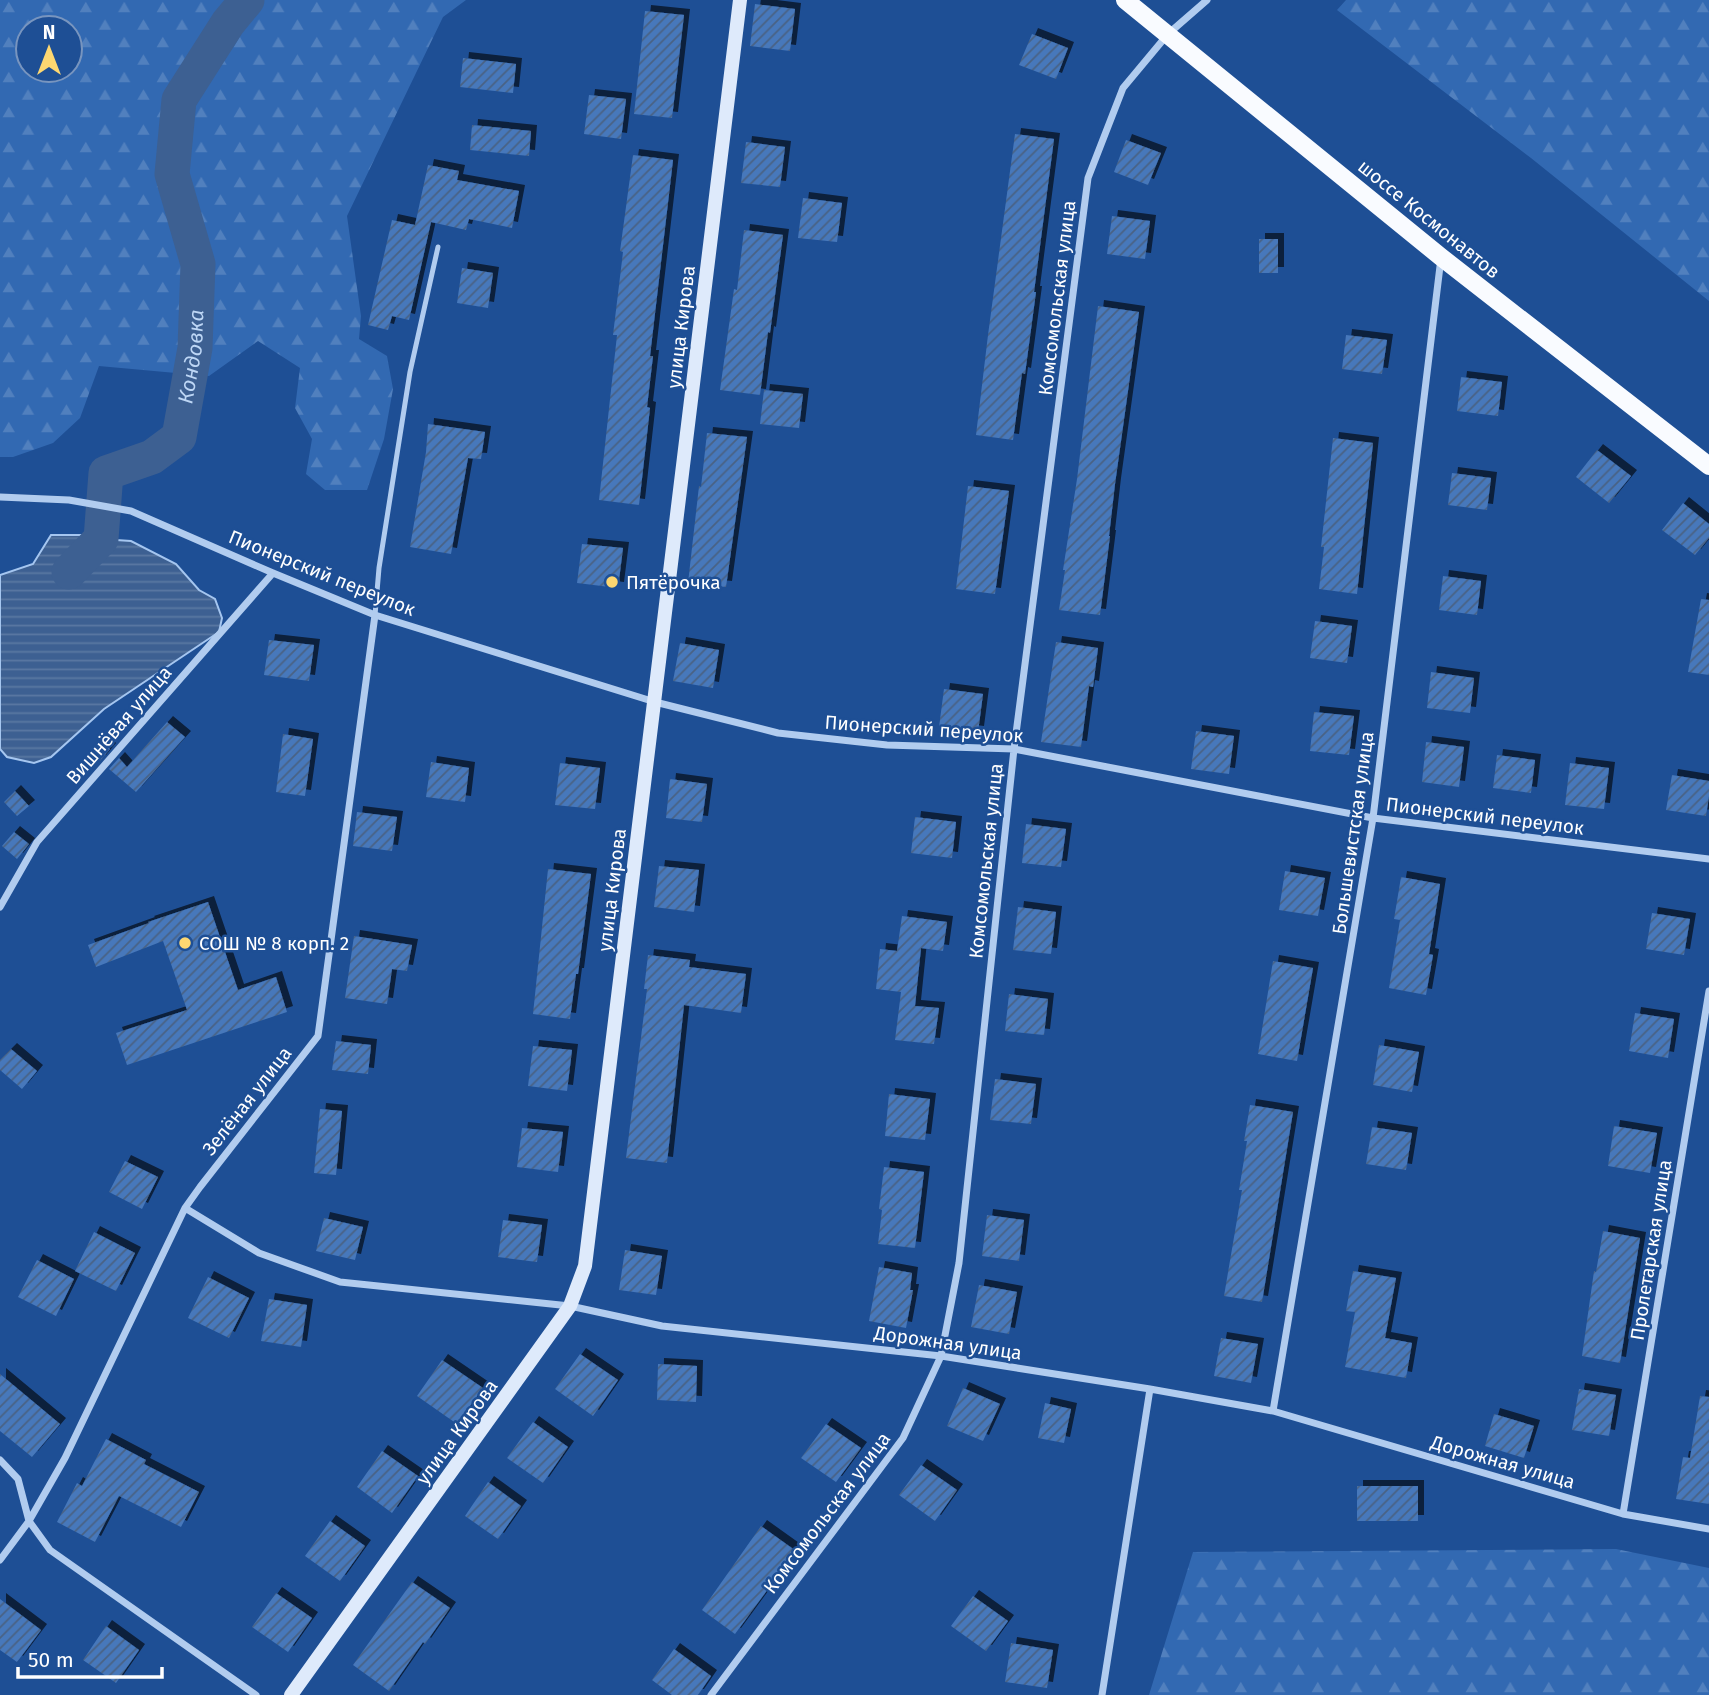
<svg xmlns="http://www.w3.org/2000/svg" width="1709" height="1695" font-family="'Fira Sans',sans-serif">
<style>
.forest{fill:url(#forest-firs);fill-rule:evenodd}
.water{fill:url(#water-rules);stroke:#a5c6f0;stroke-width:2}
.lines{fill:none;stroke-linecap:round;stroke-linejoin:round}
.river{stroke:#3d6092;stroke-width:35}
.building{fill:url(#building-hatch);filter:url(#shadow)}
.lane{stroke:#b1ccef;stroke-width:5}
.street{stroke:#b1ccef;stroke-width:7}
.secondary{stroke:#deeafb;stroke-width:14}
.primary{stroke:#f9fbff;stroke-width:18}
.poi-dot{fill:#fdd771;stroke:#1e4f95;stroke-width:2.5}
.labels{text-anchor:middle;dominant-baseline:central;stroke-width:5;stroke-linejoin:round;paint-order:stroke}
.street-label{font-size:19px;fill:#fff;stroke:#1e4f95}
.poi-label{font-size:19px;fill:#fff;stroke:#1e4f95;text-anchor:start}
.water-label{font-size:21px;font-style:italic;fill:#bdd6f5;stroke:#1e4f95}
</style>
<defs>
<pattern id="forest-firs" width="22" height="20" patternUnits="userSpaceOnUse" patternTransform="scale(1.75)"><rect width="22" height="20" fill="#3269b2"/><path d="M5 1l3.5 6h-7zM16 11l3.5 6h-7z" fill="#5180be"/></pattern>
<pattern id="water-rules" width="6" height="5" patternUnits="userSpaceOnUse" patternTransform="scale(1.75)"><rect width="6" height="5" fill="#3d6092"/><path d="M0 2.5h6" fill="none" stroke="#5a78a2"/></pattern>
<pattern id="building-hatch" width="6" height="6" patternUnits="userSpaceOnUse" patternTransform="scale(1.75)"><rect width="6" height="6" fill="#4678bb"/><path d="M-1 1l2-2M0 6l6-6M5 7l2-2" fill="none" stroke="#496284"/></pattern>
<filter id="shadow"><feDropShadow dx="6" dy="-6" stdDeviation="0" flood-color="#0009"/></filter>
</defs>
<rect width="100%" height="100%" fill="#1e4f95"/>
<path class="forest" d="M0 0H466L443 17 347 216 361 316 359 339 387 356 393 389 384 439 367 490H325L306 474 312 439 295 408 300 368 258 341 209 376 99 366 80 418 53 443 13 457H0ZM28 28H70V70H28Z
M1346 0H1709V301L1531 158 1337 10Z
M1616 1549 1709 1568V1695H1149L1193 1552Z"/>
<path class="water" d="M51 535H90L101 539 131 541 176 564 199 590 215 599 222 618 219 632 104 709 51 757 34 763 7 757 0 749V575L33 564Z"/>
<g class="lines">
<path class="river" id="s1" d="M69 572 101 539 106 473 152 457 179 437 195 348 198 264 172 174 179 100 228 23 247 0"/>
</g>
<path class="building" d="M755 4 795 9 790 51 750 46Z
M645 11 684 15 672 118 634 114Z
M1032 34 1068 48 1056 79 1019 65Z
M463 58 516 64 513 93 460 87Z
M589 95 626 99 621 139 584 134Z
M472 125 531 131 529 156 470 150Z
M1015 134 1054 139 1034 292H1036L1025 374 1022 373 1013 440 976 435 988 335Z
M1126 140 1161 153 1148 185 1114 172Z
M746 142 785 147 780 187 741 183Z
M633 155 673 160 650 356H653L647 407 650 408 639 505 599 500 617 335H613L623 252 620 251Z
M428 165 459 171 457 180 519 191 512 228 469 219 466 230 431 222 409 320 392 316 388 330 368 325 392 220 415 225Z
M803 198 842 203 837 242 798 238Z
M1112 216 1150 221 1145 259 1107 254Z
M744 230 783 235 770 333 768 332 760 395 720 390 734 289 737 290Z
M1259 239H1278V273H1259Z
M462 268 493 273 488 308 457 303Z
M1098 306 1139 312 1115 484 1109 536H1110L1100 615 1059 610 1065 570H1063L1077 479Z
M1346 335 1387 340 1382 374 1342 369Z
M1461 377 1502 382 1498 416 1457 411Z
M764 390 803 394 799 428 760 424Z
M428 424 485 432 481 459 468 458 451 554 410 547 426 452Z
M707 433 747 437 726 587 688 583 699 486 701 487Z
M1333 438 1373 443 1357 594 1319 589 1324 547H1321Z
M1597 450 1631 476 1609 503 1576 477Z
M1452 473 1491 478 1487 510 1448 505Z
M968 486 1009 491 995 594 956 589Z
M1683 503 1709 524V538L1695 555 1662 530Z
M582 544 623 548 618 588 577 583Z
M1443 576 1481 581 1477 615 1439 610Z
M1701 599 1709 600V675L1688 672Z
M1315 621 1352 626 1347 663 1310 658Z
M269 640 314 645 309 681 264 675Z
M1056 642 1098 648 1093 687 1089 686 1081 747 1041 742Z
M680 643 719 650 713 688 673 681Z
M1431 672 1474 678 1470 713 1427 708Z
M944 689 983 694 978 732 939 727Z
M1314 712 1354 716 1349 755 1310 751Z
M167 722 185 737 136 792 109 769 119 758 127 767Z
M1196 731 1234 736 1229 774 1191 769Z
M283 734 313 739 305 796 276 792Z
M101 740 110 749 100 761 89 751Z
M1426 742 1464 747 1459 787 1422 782Z
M1497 755 1535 760 1531 793 1493 788Z
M431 762 469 768 465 802 426 797Z
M560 763 600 768 595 809 555 805Z
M1570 763 1609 768 1604 809 1565 805Z
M1672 775 1709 781V796L1706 816 1666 810Z
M670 779 707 784 702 822 666 818Z
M15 791 29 806 17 816 4 802Z
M357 812 397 817 392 851 353 846Z
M915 817 956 822 952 858 911 853Z
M1026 824 1066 829 1061 867 1022 863Z
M14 832 29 844 17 859 2 846Z
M659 866 699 870 694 912 654 907Z
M548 869 591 874 578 974H576L570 1019 533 1014Z
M1285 871 1325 878 1318 916 1279 910Z
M1401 877 1440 884 1429 954 1433 955 1426 995 1389 988 1400 920 1394 919Z
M208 902 238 990 276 977 287 1012 127 1065 116 1033 187 1010 163 941 96 967 88 945 149 923 148 922Z
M1018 907 1056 912 1051 954 1013 950Z
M1652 913 1690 919 1684 955 1646 949Z
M902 916 947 922 943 951 921 948 915 1006 939 1008 934 1044 895 1040 901 992 876 989 880 949 897 951Z
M354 936 412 945 407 971 392 969 387 1004 345 998Z
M648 955 690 960 689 967 746 974 741 1013 684 1005 667 1163 626 1158 647 989H644Z
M1273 961 1313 968 1297 1061 1258 1054Z
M1009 994 1048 999 1044 1035 1005 1031Z
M1635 1013 1674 1019 1668 1058 1629 1051Z
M336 1041 371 1045 368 1074 332 1070Z
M1379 1045 1419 1052 1412 1092 1373 1085Z
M533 1046 572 1050 567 1091 528 1086Z
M11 1049 37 1071 22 1089 0 1070V1060Z
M995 1079 1036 1084 1031 1124 990 1120Z
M889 1094 930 1099 925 1140 885 1136Z
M1250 1105 1293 1112 1262 1302 1224 1296 1242 1190H1239L1247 1141H1244Z
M320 1109 342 1111 336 1175 314 1173Z
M1614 1126 1657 1133 1650 1173 1608 1166Z
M1372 1127 1412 1133 1406 1170 1366 1164Z
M522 1128 563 1132 558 1172 517 1167Z
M125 1161 158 1177 142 1209 109 1192Z
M884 1167 924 1172 915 1248 878 1244 882 1210 879 1209Z
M987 1215 1024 1220 1019 1261 982 1256Z
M324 1218 363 1227 355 1260 316 1251Z
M503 1220 542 1225 537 1262 498 1257Z
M1603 1231 1640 1238 1620 1363 1582 1356 1594 1271 1596 1272Z
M94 1232 135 1253 116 1291 75 1271Z
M625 1250 662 1256 656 1295 619 1290Z
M37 1260 74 1279 56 1316 18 1297Z
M879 1267 912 1273 910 1290H913L906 1328 869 1321Z
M1353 1271 1396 1278 1385 1338 1412 1343 1406 1378 1345 1367 1355 1312 1346 1311Z
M208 1277 249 1298 229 1338 188 1318Z
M979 1285 1017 1292 1009 1334 971 1327Z
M269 1299 307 1305 301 1347 261 1341Z
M1221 1338 1258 1344 1251 1383 1214 1376Z
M580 1354 618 1380 593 1416 555 1389Z
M442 1360 483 1388 457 1424 417 1396Z
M658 1364 697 1366 696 1402 657 1400Z
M0 1374 60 1424 32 1457 0 1431Z
M963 1388 1000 1404 983 1441 947 1426Z
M1579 1389 1616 1395 1609 1436 1572 1430Z
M1700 1396 1709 1397V1504L1676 1499 1683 1457 1690 1458Z
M1045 1403 1071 1409 1064 1443 1038 1438Z
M1494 1414 1534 1426 1524 1458 1485 1446Z
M533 1422 568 1447 543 1483 507 1458Z
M826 1424 861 1448 836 1482 801 1458Z
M106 1439 146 1460 144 1464 199 1492 181 1527 119 1496 95 1542 57 1522 77 1483 82 1486Z
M382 1451 418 1476 392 1513 357 1487Z
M921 1465 957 1490 935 1521 899 1495Z
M488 1482 521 1506 498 1539 465 1516Z
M1357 1486H1418V1521H1357Z
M330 1521 365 1546 340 1581 305 1556Z
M761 1526 796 1551 735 1634 702 1610Z
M412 1582 450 1608 425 1644 423 1642 389 1691 353 1665Z
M276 1593 312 1618 288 1652 252 1627Z
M973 1596 1008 1621 986 1651 951 1626Z
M0 1599 41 1630 17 1662 0 1650Z
M106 1626 139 1650 116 1683 83 1660Z
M1011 1643 1053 1650 1047 1688 1005 1682Z
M674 1649 711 1676 698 1695H672L652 1680Z"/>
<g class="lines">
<path class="lane" d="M375 615 379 568 410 372 438 247"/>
<path class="street" d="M0 497 69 500 131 511 273 573 375 615 655 702 778 733 887 745 1014 749 1373 818 1709 859
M0 907 37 842 273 573
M185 1208 259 1253 340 1282 570 1306 662 1326 941 1356 1150 1389 1273 1411 1623 1514 1709 1529
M1273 1411 1373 818 1441 258
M0 1460 18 1479 29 1521 50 1550 256 1695
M1623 1514 1709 991
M0 1560 29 1521 65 1458 185 1208 200 1187 318 1036 375 615
M711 1695 903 1438 941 1356 959 1263 1014 749 1088 178 1123 88 1168 34 1207 0
M1102 1695 1150 1389"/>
<path class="secondary" d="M291 1695 570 1306 585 1266 740 0"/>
<path class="primary" d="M1125 0 1441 257 1709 466"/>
</g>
<g class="poi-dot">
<circle cx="612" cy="582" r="7"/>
<circle cx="185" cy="943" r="7"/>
</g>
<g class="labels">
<g class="street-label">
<text transform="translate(1429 219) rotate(39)">шоссе Космонавтов</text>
<text transform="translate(1057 298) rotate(-83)">Комсомольская улица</text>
<text transform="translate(681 327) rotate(-83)">улица Кирова</text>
<text transform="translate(322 573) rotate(22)">Пионерский переулок</text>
<text transform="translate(119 725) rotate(-49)">Вишнёвая улица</text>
<text transform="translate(924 729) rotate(4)">Пионерский переулок</text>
<text transform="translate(1485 816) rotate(7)">Пионерский переулок</text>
<text transform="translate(1353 833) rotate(-82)">Большевистская улица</text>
<text transform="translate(986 861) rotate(-84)">Комсомольская улица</text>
<text transform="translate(612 890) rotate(-83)">улица Кирова</text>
<text transform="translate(247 1101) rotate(-52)">Зелёная улица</text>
<text transform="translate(1651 1250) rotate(-81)">Пролетарская улица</text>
<text transform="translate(948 1343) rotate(8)">Дорожная улица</text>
<text transform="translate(457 1432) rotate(-54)">улица Кирова</text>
<text transform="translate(1503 1462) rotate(16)">Дорожная улица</text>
<text transform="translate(827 1513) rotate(-53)">Комсомольская улица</text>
</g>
<g class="poi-label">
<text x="626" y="582">Пятёрочка</text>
<text x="199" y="943">СОШ № 8 корп. 2</text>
</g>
<g class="water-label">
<text stroke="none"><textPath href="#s1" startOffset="276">Кондовка</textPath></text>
</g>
</g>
<g transform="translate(49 49)"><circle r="33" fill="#1e4f95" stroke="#7895bf" stroke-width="2"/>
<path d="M0-5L12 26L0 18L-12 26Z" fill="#fdd771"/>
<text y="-10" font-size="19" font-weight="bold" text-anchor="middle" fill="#ffffff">N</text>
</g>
<path d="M18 1667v10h144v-10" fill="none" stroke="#ffffff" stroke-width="3.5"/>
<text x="28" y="1667" font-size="21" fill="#ffffff" stroke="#1e4f95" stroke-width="5" paint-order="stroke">50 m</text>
</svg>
